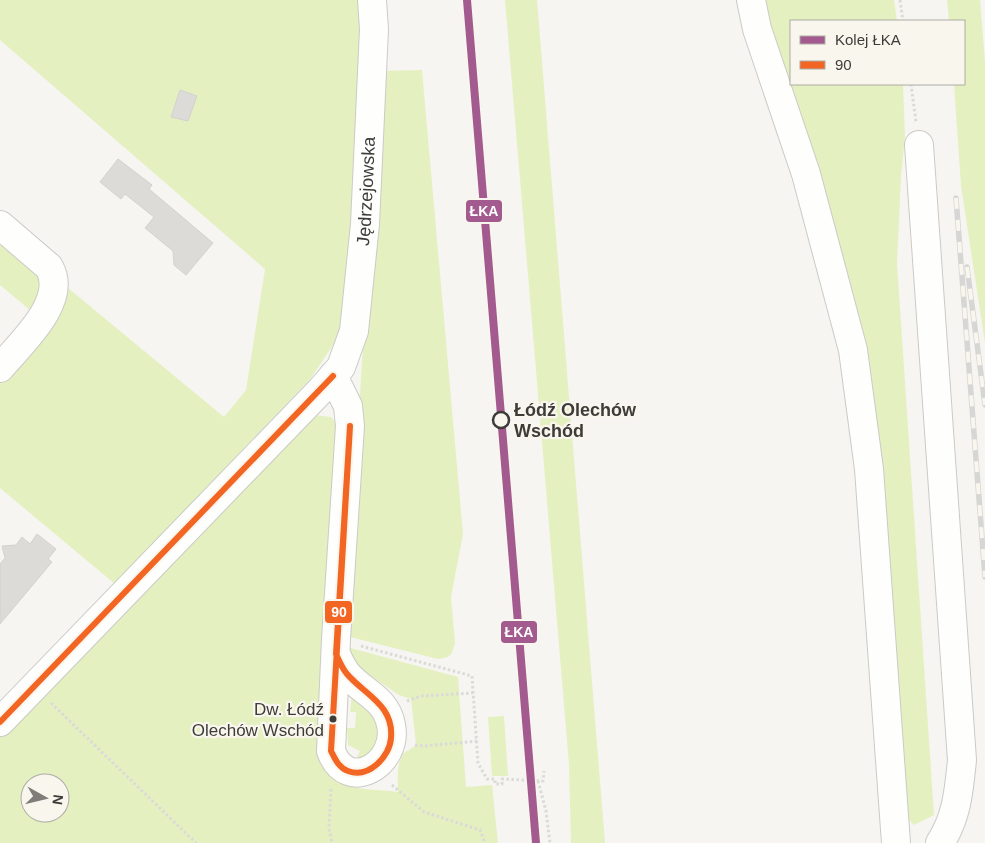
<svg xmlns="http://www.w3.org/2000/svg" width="985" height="843" font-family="Arial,sans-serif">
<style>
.green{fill:#e4f0c0;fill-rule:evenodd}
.building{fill:#dcdbd8;stroke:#d3d2cf}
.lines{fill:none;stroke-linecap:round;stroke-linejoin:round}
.minor-casing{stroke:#cbcac7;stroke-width:30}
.path{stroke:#dadad8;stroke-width:3;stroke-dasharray:2.5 2.5;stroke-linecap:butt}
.minor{stroke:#fefefd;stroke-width:28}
.rail-casing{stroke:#d6d6d4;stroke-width:5.5}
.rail{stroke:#f9f6ee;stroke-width:4;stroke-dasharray:11;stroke-linecap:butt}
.bus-1-casing{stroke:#f9f6ee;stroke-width:10}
.bus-1{stroke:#f26522;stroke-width:6}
.rail-1-casing{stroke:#f9f6ee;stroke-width:11}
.rail-1{stroke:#a35b8f;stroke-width:8}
.stop-dot{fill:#f9f6ee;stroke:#3d3c39;stroke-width:2.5}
.bus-dot{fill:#3d3c39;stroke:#f9f6ee;stroke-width:2}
.labels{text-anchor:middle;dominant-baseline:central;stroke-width:4.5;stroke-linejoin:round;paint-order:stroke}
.bus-label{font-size:17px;fill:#3d3c39;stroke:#f9f6ee;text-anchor:end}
.street-label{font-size:18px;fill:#3d3c39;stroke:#f9f6ee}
.stop-label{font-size:18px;font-weight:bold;fill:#3d3c39;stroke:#f9f6ee;text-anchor:start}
.line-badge{stroke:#f9f6ee;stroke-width:2}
.badge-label{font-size:14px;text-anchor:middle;font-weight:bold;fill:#fff}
</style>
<rect width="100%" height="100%" fill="#f6f5f1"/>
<path class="green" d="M0 0H362L348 298 339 336 311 378 115 584 0 488V378L62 283 224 417 246 390 265 269 0 40Z
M505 0H537L605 843H571L569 764Z
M759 0H894L897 21H791V84H903L905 137 901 176 897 263 934 815 914 825 908 819 867 374Z
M947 0H980L985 62V343L961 186 954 84H964V21H949Z
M422 70 463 534 451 597 455 643 452 653 448 657 438 659 346 636 363 344 382 71Z
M0 233 43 273 37 316 0 285Z
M314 415 331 417 338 426 326 764C327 769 329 775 332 778 344 791 381 789 398 792 398 780 396 765 403 754 407 750 413 749 416 744L411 699 399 695 363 671 352 661 347 647 458 677 466 787 492 785 498 843H0V734ZM30 783H60V813H30Z
M352 694C373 712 379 718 377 748L363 758 357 757 360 751 348 745 347 728H355L356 712H350Z
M504 716 508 776H492L488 717Z"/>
<path class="building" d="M180 90 197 96 188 121 171 117Z
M118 159 152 185 149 189 213 243 186 275 174 265 173 251 145 228 154 217 125 194 121 199 100 182Z
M37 534 56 549 48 559 52 562 0 624V564L5 558 2 546 16 545 22 537 30 544Z"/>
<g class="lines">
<defs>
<g id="minor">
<path d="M751 0 757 29 806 174 853 350 869 469 896 843"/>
<path d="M919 145 962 760C959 790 957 817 940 843"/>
<path d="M0 225 49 267C69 301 20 344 0 368"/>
<path d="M333 376 348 406 350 426 336 639 331 751C347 795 399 764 391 725 386 698 363 693 347 674 342 668 339 661 336 654"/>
<path id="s1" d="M0 722 321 390 341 367 354 331 365 224 374 29 372 0"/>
</g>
</defs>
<use href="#minor" class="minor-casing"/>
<path class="path" d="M900 0 903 21
M911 84 916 122
M361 646 472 676 478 763 487 779H495V784H502V779L543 781 544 771
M407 701 421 696 473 693
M51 703 196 843
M415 745 425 746 477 741
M538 781 546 811 550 843
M392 785 424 812 480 830 485 843
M331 789 329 827 332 843"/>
<use href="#minor" class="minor"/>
<defs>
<path id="rail" d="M956 198 985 577
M967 267 985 405"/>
</defs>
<use href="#rail" class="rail-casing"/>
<use href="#rail" class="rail"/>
<defs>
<path id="bus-1" d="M350 426 336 654C339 661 342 668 347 674 365 695 394 705 391 738 390 756 369 779 348 771 339 768 335 759 331 751Z
M0 722 333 376"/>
</defs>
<use href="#bus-1" class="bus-1-casing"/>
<use href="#bus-1" class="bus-1"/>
<defs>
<path id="rail-1" d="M467 0 536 843"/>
</defs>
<use href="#rail-1" class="rail-1-casing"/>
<use href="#rail-1" class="rail-1"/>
</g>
<circle class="stop-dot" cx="501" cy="420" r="8"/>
<circle class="bus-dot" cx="333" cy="719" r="4.5"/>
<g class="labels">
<g class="bus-label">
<text x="324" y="709">Dw. Łódź<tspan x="324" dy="21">Olechów Wschód</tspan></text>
</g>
<g class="street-label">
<text stroke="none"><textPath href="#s1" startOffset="671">Jędrzejowska</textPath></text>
</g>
<g class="stop-label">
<text x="514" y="410">Łódź Olechów<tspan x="514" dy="21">Wschód</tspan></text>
</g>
</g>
<g class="line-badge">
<rect x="465" y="199" width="38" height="24" rx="5" fill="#a35b8f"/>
<rect x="324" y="600" width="29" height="24" rx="5" fill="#f26522"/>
<rect x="500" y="620" width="38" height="24" rx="5" fill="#a35b8f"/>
</g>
<g class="badge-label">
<text x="484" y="216">ŁKA</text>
<text x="339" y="617">90</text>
<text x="519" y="637">ŁKA</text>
</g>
<rect x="790" y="20" width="175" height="65" fill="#f9f6ee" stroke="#aeaca6"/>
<rect x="800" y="36" width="25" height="8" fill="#a35b8f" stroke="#aeaca6"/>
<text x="835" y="45" font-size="15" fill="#3d3c39">Kolej ŁKA</text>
<rect x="800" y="61" width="25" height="8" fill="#f26522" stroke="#aeaca6"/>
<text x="835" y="70" font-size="15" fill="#3d3c39">90</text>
<g transform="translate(45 798) rotate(98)"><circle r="24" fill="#f9f6ee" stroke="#aeaca6"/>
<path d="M0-4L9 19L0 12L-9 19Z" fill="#7e7d79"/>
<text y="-8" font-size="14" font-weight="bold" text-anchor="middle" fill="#3d3c39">N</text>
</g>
</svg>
